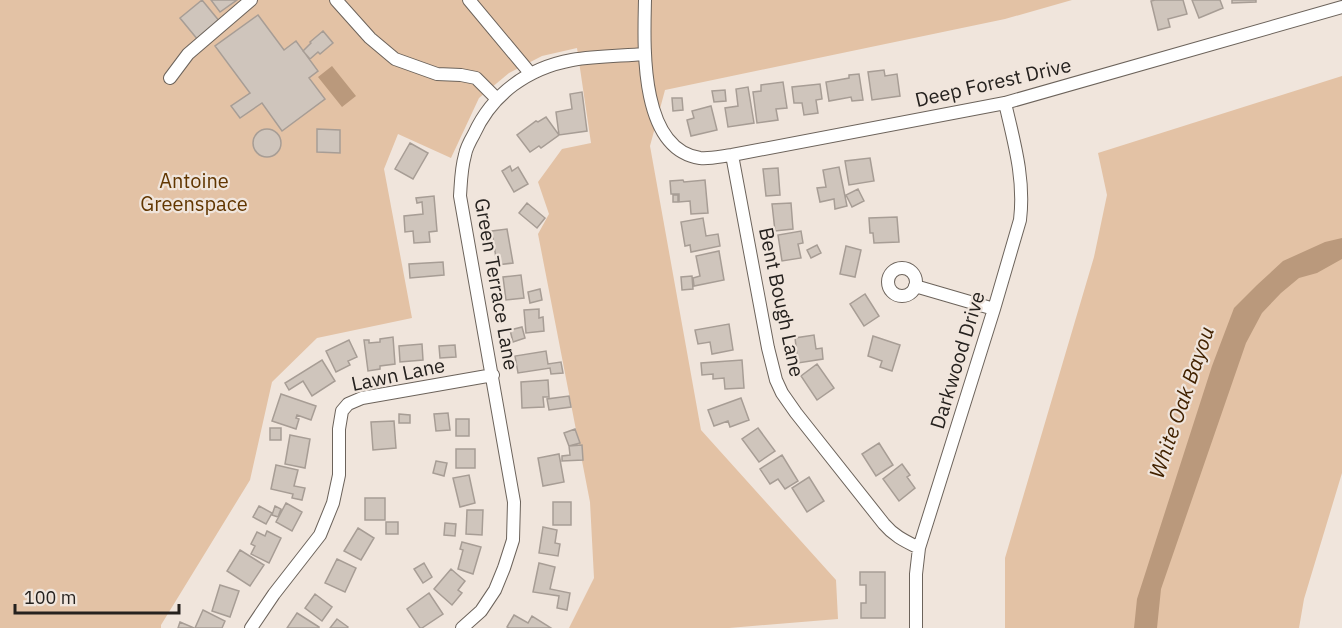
<svg xmlns="http://www.w3.org/2000/svg" width="1342" height="628" font-family="'IBM Plex Sans',sans-serif">
<style>
.green{fill:#e3c2a5}
.water{fill:#ba997c}
.building{fill:#cfc5bc;stroke:#a79d95;stroke-width:1.5}
.lines{fill:none;stroke-linecap:round;stroke-linejoin:round}
.minor-casing{stroke:#6c635b;stroke-width:14}
.minor{stroke:#fff;stroke-width:12}
.labels{text-anchor:middle;dominant-baseline:central;stroke-width:4.5;stroke-linejoin:round;paint-order:stroke}
.street-label{font-size:20px;fill:#25211e;stroke:#f0e5dc}
.park-label{font-size:20px;fill:#613600;stroke:#f0e5dc}
.water-label{font-size:21px;font-style:italic;fill:#422200;stroke:#f0e5dc}
</style>
<rect width="100%" height="100%" fill="#f0e5dc"/>
<path class="green" d="M0 0H1072L1005 19 665 90 650 146 701 430 836 580 838 619 729 628H569L594 578 590 502 538 234 549 214 538 182 562 149 591 143 577 48 542 56 509 73 479 98 451 158 398 134 384 169 412 318 317 338 272 382 250 480 161 625V628H0Z
M1342 76V473L1304 599 1299 628H1005V558L1094 257 1107 195 1098 153Z"/>
<path class="water" d="M332 66 356 96 342 107 318 77Z
M1342 238V259L1317 273 1299 278 1281 293 1262 313 1246 343 1161 589 1157 628H1134L1137 599 1212 366 1234 308 1257 285 1283 261 1325 242Z"/>
<path class="building" d="M202 0 220 22 198 40 180 18Z
M211 0H237L220 12Z
M1155 0H1183L1187 14 1168 19 1170 27 1158 30 1151 1Z
M1192 0H1220L1223 8 1199 18Z
M1232 0H1256V2L1232 3Z
M258 15 284 50 296 41 318 71 309 78 325 99 282 131 262 103 240 118 231 106 250 93 215 46Z
M323 31 333 43 320 54 318 52 310 59 303 51 311 43 310 42Z
M884 70 885 76 897 74 900 96 872 100 868 72Z
M859 74 863 100 852 101 851 97 829 101 826 82 849 78V75Z
M783 82 787 108 776 109 778 120 757 123 753 92 761 91V85Z
M820 84 822 99 816 100 818 113 804 115 802 103H794L792 87Z
M748 87 754 123 728 127 725 108 738 106 736 89Z
M725 90 726 101 714 102 712 91Z
M582 92 587 131 559 135 556 112 572 109 570 94Z
M672 98H682L683 110 673 111Z
M711 106 717 130 691 136 687 120 694 118 692 111Z
M546 117 559 135 541 148 539 146 530 152 517 135 536 121 538 122Z
M317 129 340 130V153L317 152Z
M253 143a14 14 0 1 1 28 0a14 14 0 1 1-28 0Z
M410 143 428 153 413 179 395 169Z
M870 158 874 181 849 185 845 161Z
M510 166 512 171 518 167 528 184 514 192 502 171Z
M839 167 847 206 835 209 834 199 820 202 817 188 826 187 823 170Z
M778 168 780 195 766 196 763 169Z
M683 180 684 182 705 180 708 213 691 214 690 201 679 202V194H671L670 181Z
M858 189 864 201 852 207 846 195Z
M673 195H678V202H673Z
M434 196 437 231 429 232 430 242 414 243 413 231 405 232 404 216 423 214 422 202 417 203 416 198Z
M527 203 545 218 537 228 519 213Z
M791 203 793 229 775 231 772 204Z
M897 217 899 242 874 243 873 233H870L869 218Z
M703 218 706 236 718 234 720 246 691 252 690 245 685 246 681 222Z
M507 229 513 263 497 265 492 231Z
M801 231 803 243 798 244 801 258 782 261 778 235Z
M817 245 821 253 811 258 807 250Z
M846 246 861 250 855 277 840 274Z
M719 251 724 280 694 286 693 278 700 276 696 256Z
M443 262 444 275 410 278 409 264Z
M521 275 524 298 506 300 503 277Z
M692 276 693 289 682 290 681 277Z
M540 289 542 300 530 303 528 292Z
M865 294 879 316 864 326 850 304Z
M539 309V318L543 317 544 331 526 333 524 310Z
M729 324 733 350 712 354 710 342 698 344 695 330Z
M522 327 525 338 513 342 510 330Z
M814 335 816 349 822 348 823 359 798 363 795 338Z
M873 336 900 345 892 371 880 367 882 361 868 356Z
M393 337 395 364 380 366V369L368 371 364 340H369V343L380 342V339Z
M349 340 357 357 348 361 350 365 336 372 326 351Z
M422 344 423 360 400 362 399 346Z
M455 345 456 357 440 358 439 346Z
M546 351 548 364 561 362 563 373 551 374 550 368 518 373 515 356Z
M322 360 335 381 312 396 303 381 289 390 285 383Z
M742 360 744 388 725 389 724 378 713 379V374L702 375 701 363Z
M817 364 834 388 817 400 801 376Z
M548 380 549 397H543L544 407 522 408 521 382Z
M281 394 316 406 311 420 297 415 296 418 299 419 296 429 272 421Z
M569 396 571 407 549 410 547 399Z
M741 398 749 420 730 427 728 421 714 426 708 410Z
M448 413 450 430 436 431 434 414Z
M399 414 410 415V423H399Z
M456 419H469V436H456Z
M394 421 396 448 373 450 371 422Z
M270 428H281V440H270Z
M758 428 775 451 759 462 742 439Z
M575 429 580 443 569 446 564 433Z
M290 435 310 439 305 468 285 464Z
M879 443 893 465 876 476 862 454Z
M582 445 583 460 562 461V456L570 455 569 446Z
M456 449H475V468H456Z
M559 454 564 482 543 486 538 458Z
M782 455 798 481 785 489 778 479 770 484 760 469Z
M436 461 447 463 444 476 433 473Z
M902 464 910 475 907 477 915 488 899 501 883 479Z
M276 465 298 470 294 486 305 488 302 500 292 498 293 494 271 489Z
M469 475 475 503 460 507 453 478Z
M809 477 824 501 807 512 792 488Z
M365 498H385V520H365Z
M553 502H571V525H553Z
M286 503 302 512 292 531 276 522Z
M259 506 272 513 266 524 253 517Z
M275 506 281 509 278 517 272 515Z
M467 510H483L482 535 466 534Z
M386 522H398V534H386Z
M445 523 456 524 455 536 444 535Z
M543 527 557 530 555 543 560 544 558 556 539 553Z
M358 528 374 538 361 560 344 551Z
M267 531 281 538 269 563 251 554 255 546 251 544 257 532 265 536Z
M462 542 481 547 473 574 458 569 463 550 460 549Z
M240 550 264 565 250 586 227 571Z
M337 559 356 568 345 592 325 583Z
M424 563 432 577 423 583 414 569Z
M539 563 555 567 550 589 570 593 567 610 557 608 559 596 533 592Z
M451 569 465 581 458 590 462 593 452 605 434 589Z
M860 572H885V618H861V603H866V585H860Z
M220 585 239 591 230 617 212 611Z
M429 593 443 614 422 628H420L407 609Z
M315 594 332 607 322 621 305 608Z
M203 610 225 621 222 628H195Z
M297 613 319 627V628H287Z
M514 615 528 623 532 616 551 628H509L507 627Z
M337 619 348 627 347 628H330Z
M180 622 194 628H178Z"/>
<g class="lines">
<defs>
<path id="minor" d="M336 0 370 38 395 59 437 74 461 75 476 78 497 99
M469 0 530 73
M645 0C644 45 639 149 700 158 711 159 722 156 732 155L1005 103 1342 7
M170 78 188 54 251 0
M732 155 768 348 776 380 782 393 796 413 884 524C894 536 905 541 919 548
M888 282a14 14 0 1 1 28 0a14 14 0 1 1-28 0Z
M915 286 994 309
M251 628 274 594 320 535 333 503 339 475V429L342 411 348 404 362 398 493 375
M462 628 481 611 495 590 504 568 513 540 514 502 460 196C461 182 461 169 465 155 466 148 470 141 474 134 492 94 528 68 572 60 596 56 621 56 645 54
M916 628V574L919 548 994 309 1020 220C1025 179 1014 142 1005 103"/>
</defs>
<use href="#minor" class="minor-casing"/>
<use href="#minor" class="minor"/>
</g>
<g class="labels">
<g class="street-label">
<text transform="translate(993 82) rotate(-13)">Deep Forest Drive</text>
<text transform="translate(497 284) rotate(80)">Green Terrace Lane</text>
<text transform="translate(782 302) rotate(78)">Bent Bough Lane</text>
<text transform="translate(957 360) rotate(-73)">Darkwood Drive</text>
<text transform="translate(398 374) rotate(-12)">Lawn Lane</text>
</g>
<g class="park-label">
<text x="194" y="180">Antoine<tspan x="194" dy="23">Greenspace</tspan></text>
</g>
<g class="water-label">
<text transform="translate(1181 402) rotate(-71)">White Oak Bayou</text>
</g>
</g>
<path d="M15 604v9h164v-9" fill="none" stroke="#25211e" stroke-width="3"/>
<text x="24" y="604" font-size="18" fill="#25211e" stroke="#f0e5dc" stroke-width="4.5" paint-order="stroke">100 m</text>
</svg>
